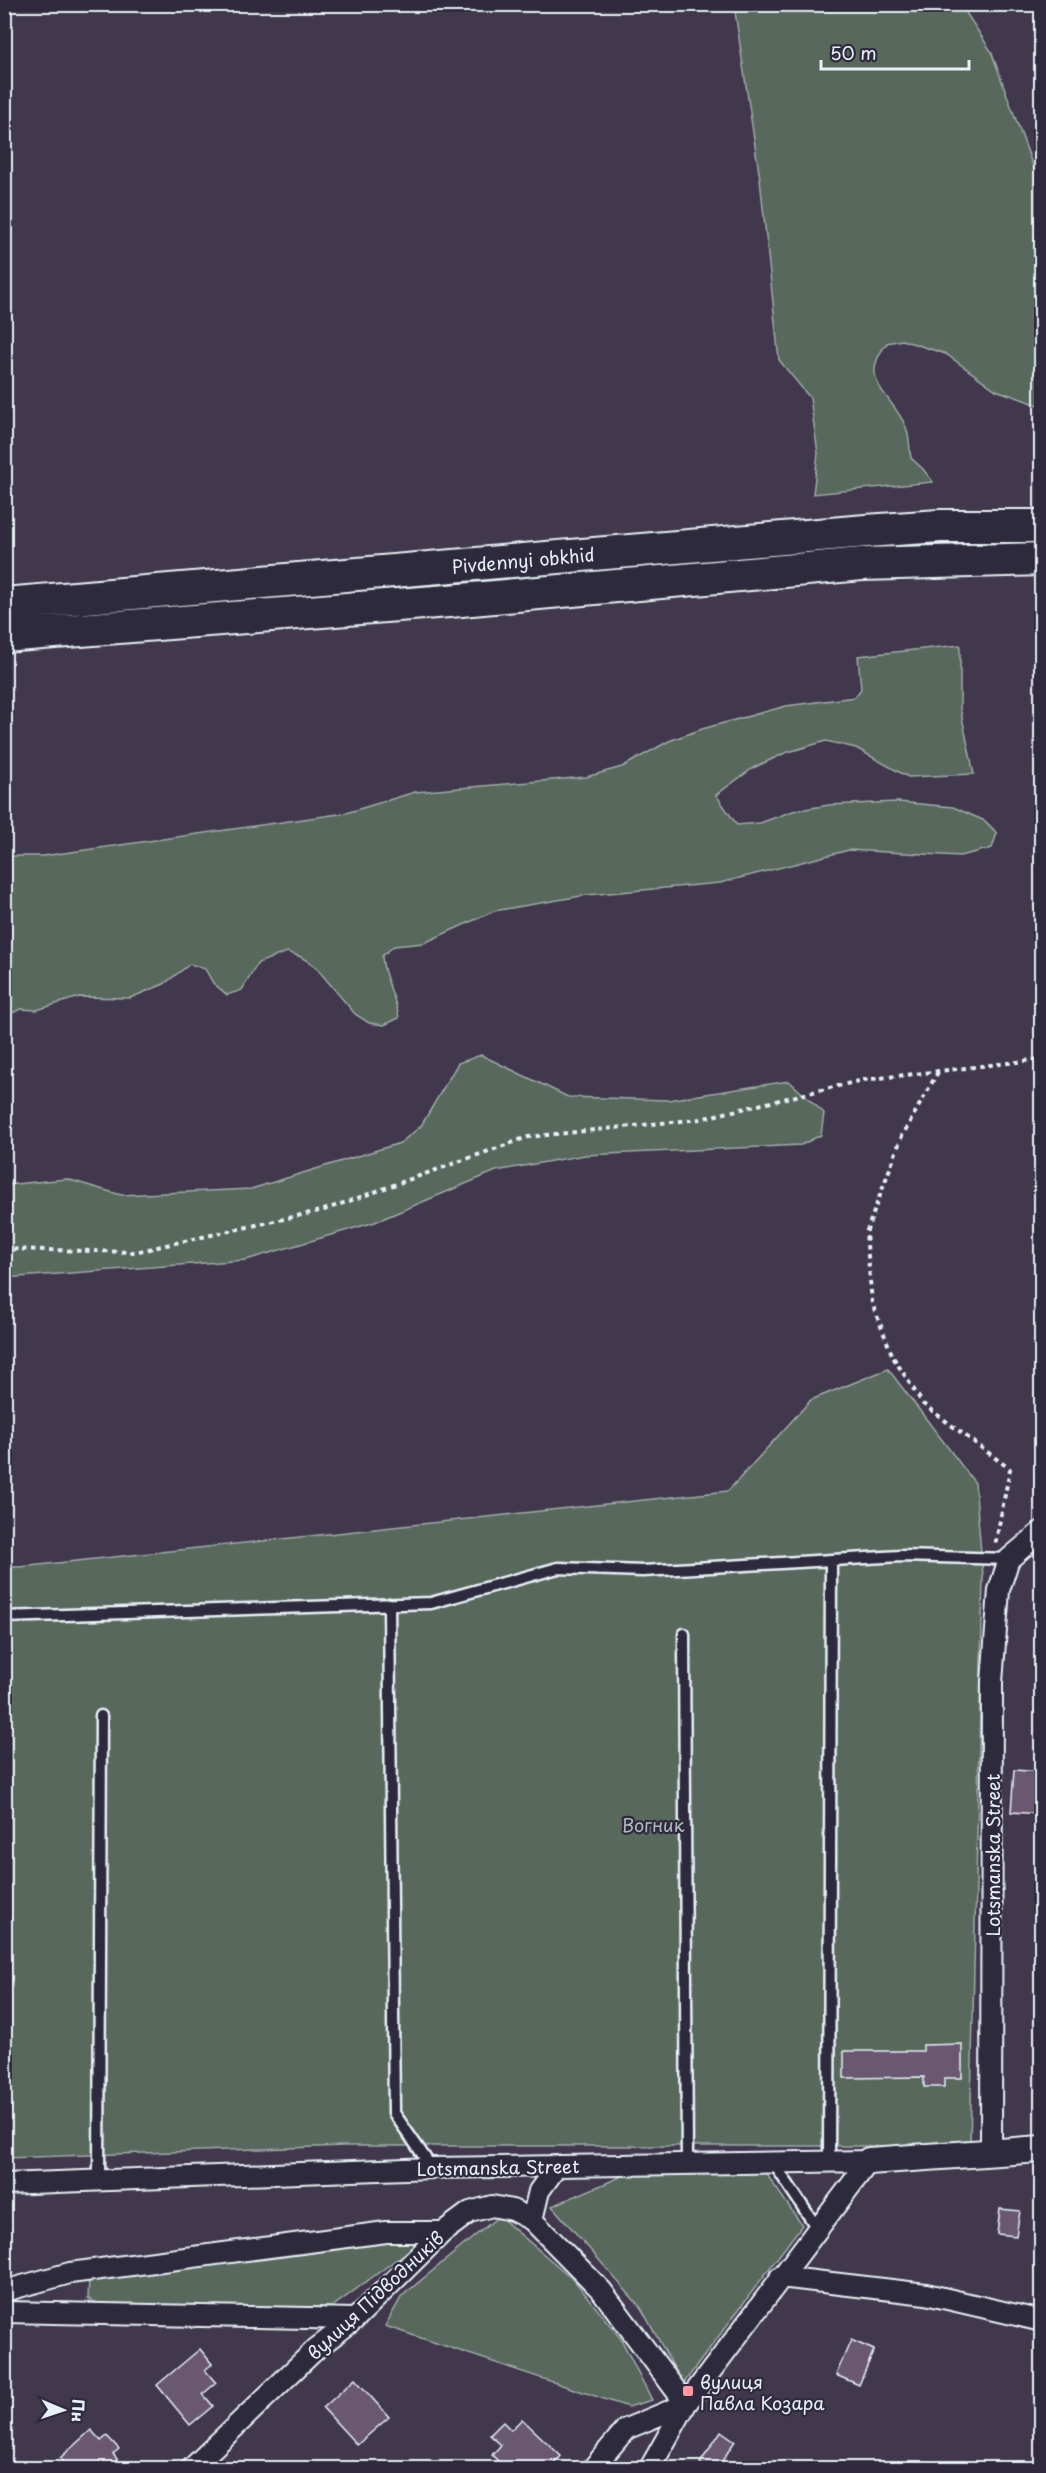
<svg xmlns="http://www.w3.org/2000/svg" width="1046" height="2473" font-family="'Playpen Sans',sans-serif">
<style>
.green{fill:#59675d;stroke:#a0acaa;stroke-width:1.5}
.building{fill:#6a5973;stroke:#e8f1f8;stroke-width:1.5}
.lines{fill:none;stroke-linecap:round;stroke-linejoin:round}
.service-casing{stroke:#e8f1f8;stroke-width:15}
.minor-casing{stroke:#e8f1f8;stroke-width:24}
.tertiary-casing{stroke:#e8f1f8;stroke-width:30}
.primary-casing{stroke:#e8f1f8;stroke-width:36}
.path{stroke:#e8f1f8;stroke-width:4;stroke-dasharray:4.5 4.5;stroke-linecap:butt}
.service{stroke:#2f2a3d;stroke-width:10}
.minor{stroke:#2f2a3d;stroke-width:20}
.tertiary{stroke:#2f2a3d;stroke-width:26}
.primary{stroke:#2f2a3d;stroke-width:32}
.poi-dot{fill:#ff9aa2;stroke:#2f2a3d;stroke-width:2}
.labels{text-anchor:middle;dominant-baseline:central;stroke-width:4.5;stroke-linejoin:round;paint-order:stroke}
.street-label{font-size:18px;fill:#e8f1f8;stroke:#2f2a3d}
.park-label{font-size:18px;fill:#afbaba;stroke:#2f2a3d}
.poi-label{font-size:18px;fill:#e8f1f8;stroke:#2f2a3d;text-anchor:start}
</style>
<rect width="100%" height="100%" fill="#41384d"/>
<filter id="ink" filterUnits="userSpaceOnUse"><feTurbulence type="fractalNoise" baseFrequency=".0167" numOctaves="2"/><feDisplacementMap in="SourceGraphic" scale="12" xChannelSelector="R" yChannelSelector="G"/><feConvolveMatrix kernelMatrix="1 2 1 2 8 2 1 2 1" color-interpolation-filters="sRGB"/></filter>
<g filter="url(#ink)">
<path class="green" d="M734 5H961L991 51 1035 172 1041 184V406L996 390 946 354 902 340 887 343C857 381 890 392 905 425 910 434 909 448 911 458L923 469 933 482 813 494 818 453 810 398 779 360 760 179Z
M960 645V708L974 774 908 777 856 748 826 741 785 753 753 768 716 795 737 825 760 823 793 811 829 805 898 802 953 807 985 821 997 833 992 848 960 856 849 850 720 883 587 895 494 911 424 943 394 946 382 956C383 978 396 996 399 1018L384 1025 369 1023 355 1014 314 965 301 957 287 952 258 963 242 990 227 995 213 983 205 969 190 964 164 984 130 998 79 997 37 1010 21 1009 5 1016V856H43L346 813 415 792 586 777 622 767 669 741 702 729 786 706 855 697 861 689 858 656Z
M481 1055 568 1097 668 1100 789 1081 824 1113 821 1135 801 1145 585 1155 496 1171 375 1222 246 1260 5 1278V1185L67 1179 121 1195 251 1189 400 1143 421 1126 458 1063Z
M888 1369 975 1483 983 1575 970 2146H344L5 2158 4 1567H20L728 1491 811 1400Z
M763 2169 802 2225 683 2384 641 2308 552 2206 632 2172Z
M499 2216 574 2280 621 2339 652 2400 628 2407 385 2326 402 2296Z
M424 2239 332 2307 105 2306 88 2299 89 2277Z"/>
<path class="building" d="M1014 1770 1041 1772 1040 1814 1011 1812Z
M962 2044V2078H944V2087H924V2077L844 2078V2051H923V2045Z
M1000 2209 1020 2211 1016 2236 997 2234Z
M851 2340 874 2350 859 2385 836 2375Z
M200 2349 212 2364 205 2370 216 2383 203 2394 213 2406 190 2425 157 2385Z
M355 2379 389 2417 357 2445 323 2408Z
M522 2419 561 2456 549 2469H506L492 2455 501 2445 490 2435 503 2422 511 2430Z
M91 2430 101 2441 107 2436 119 2449 113 2454 125 2469H70L60 2458Z
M721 2431 735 2441 717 2469H708L700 2463Z"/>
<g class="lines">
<defs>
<path id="service" d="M389 1604 394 2113 432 2168
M4 1617 431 1603 558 1568 643 1571 901 1556 1009 1559
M684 1634 687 2163
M829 2161 831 1560
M773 2162 817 2228
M99 2180 101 1716"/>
<path id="minor" d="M991 2154 992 1682 999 1590 1009 1559 1042 1531
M4 2184 432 2168 869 2161
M532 2220 539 2191 557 2166
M780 2277 926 2294 1042 2321
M4 2291 70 2273 386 2232H443
M4 2312 355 2319
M192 2468 317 2348 355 2319 443 2232 470 2212 492 2206 512 2210 532 2220 602 2291 686 2404
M593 2468 626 2429 686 2404
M650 2468 686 2404 869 2161"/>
<path id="tertiary" d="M869 2161 1042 2149"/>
<path id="primary" d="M4 604 866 531 940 526H1042
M4 636 461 600 862 564 1042 559"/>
</defs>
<use href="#service" class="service-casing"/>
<use href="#minor" class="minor-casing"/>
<use href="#tertiary" class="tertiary-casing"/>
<use href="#primary" class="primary-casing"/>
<path class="path" d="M938 1072 902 1136 866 1233 872 1303 893 1357 923 1404 1010 1469 995 1546
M4 1249 135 1252 324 1210 528 1137 700 1119 863 1080 1042 1059"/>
<use href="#service" class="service"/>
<use href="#minor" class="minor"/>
<use href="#tertiary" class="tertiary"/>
<use href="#primary" class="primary"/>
</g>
</g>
<rect class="poi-dot" x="682" y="2385" width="12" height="12" rx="3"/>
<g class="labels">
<g class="street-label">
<text transform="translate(523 560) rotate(-5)">Pivdennyi obkhid</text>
<text transform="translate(992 1855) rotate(-90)">Lotsmanska Street</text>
<text transform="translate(498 2167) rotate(-1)">Lotsmanska Street</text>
<text transform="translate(375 2295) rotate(-43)">вулиця Підводників</text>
</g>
<g class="park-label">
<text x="653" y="1824">Вогник</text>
</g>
<g class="poi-label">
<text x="700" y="2381">вулиця<tspan x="700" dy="21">Павла Козара</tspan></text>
</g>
</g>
<rect width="1046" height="2473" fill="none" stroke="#2f2a3d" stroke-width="24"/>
<rect x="12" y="12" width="1022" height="2449" fill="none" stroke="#e8f1f8" stroke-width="2" filter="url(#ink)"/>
<g transform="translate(63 2410) rotate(92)" stroke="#2f2a3d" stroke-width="4.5" paint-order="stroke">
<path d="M0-4.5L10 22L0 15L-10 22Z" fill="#e8f1f8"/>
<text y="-9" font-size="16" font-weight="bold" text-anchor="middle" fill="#e8f1f8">Пн</text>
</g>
<path d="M821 60v9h148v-9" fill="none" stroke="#e8f1f8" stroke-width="3"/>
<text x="830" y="60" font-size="18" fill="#e8f1f8" stroke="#2f2a3d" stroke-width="4.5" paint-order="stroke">50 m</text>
</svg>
